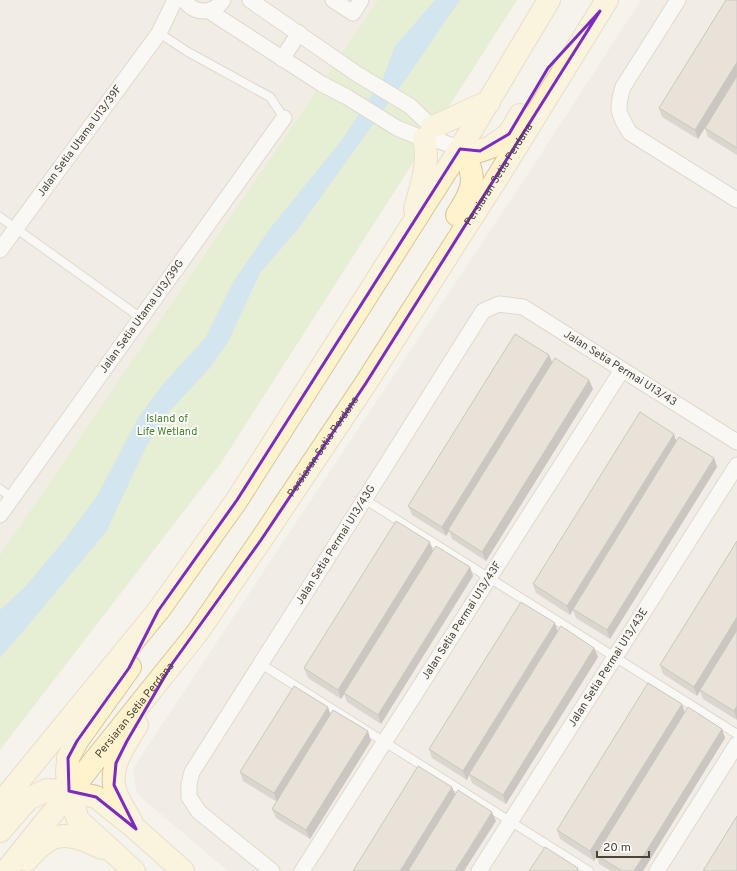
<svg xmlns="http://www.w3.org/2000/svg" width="737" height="871" font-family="Overpass,sans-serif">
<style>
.residential{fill:#eae5da}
.green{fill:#d2eab5}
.water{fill:#a9d4f2}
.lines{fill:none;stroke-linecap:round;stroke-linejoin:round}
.lane-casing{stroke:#c2bbae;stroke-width:10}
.street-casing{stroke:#c2bbae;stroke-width:17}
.secondary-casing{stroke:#d6c79b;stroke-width:24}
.lane{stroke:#fff;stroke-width:8}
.street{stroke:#fff;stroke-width:15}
.secondary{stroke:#fff3cd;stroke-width:22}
.wall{fill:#bab2a6}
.shaded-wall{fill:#979187}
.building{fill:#d8cfc1;stroke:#979187}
.marked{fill:none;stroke:#7b2cbf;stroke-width:3;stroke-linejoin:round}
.labels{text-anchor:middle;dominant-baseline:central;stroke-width:3.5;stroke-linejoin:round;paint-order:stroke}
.street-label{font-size:11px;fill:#4b4439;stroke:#fff}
.park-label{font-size:11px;fill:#4a7f2a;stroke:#fff}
</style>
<rect width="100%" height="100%" fill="#f6f3ec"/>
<path class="residential" d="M0 0H378L0 555Z
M641 0H737V871H228L137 794 133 768 524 180Z"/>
<path class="green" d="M378 0H517L221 463 0 750V555Z"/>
<path class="water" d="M435 0H460L410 73 298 229 260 273 228 342 209 369 168 413 147 445 106 532 21 634 0 658V610L25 587 66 538 97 496 138 418 164 383 205 338 235 279 272 226 341 141 383 78 395 46Z"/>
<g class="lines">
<defs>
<path id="lane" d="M159 33 188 52 270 97 284 118
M0 217 141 318
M0 489 12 498
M364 499 737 734
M261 664 589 871"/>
<g id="street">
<path d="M185 0C193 15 214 14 223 0"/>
<path d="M250 0 357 74 410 106 432 127 437 135"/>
<path d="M333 0 353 13 361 0"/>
<path d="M678 0 623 87C616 109 618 114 630 133L737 200"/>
<path d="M209 11 322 84 347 97 397 128 424 139 440 141 460 149"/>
<path d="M282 59 299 33"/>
<path id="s1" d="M0 250 159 33 173 4 176 0"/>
<path id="s2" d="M0 515 284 118"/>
<path id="s3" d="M272 871 199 812 189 797V784L192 772C290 619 386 464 483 311L499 304 523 307 737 442"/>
<path id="s4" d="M302 871 622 370"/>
<path id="s5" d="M479 871 737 465"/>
<path d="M657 871 737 744"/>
</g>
<g id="secondary">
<path d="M432 127C452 120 469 109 489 102"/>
<path d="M460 149 480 151 491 147 509 134 520 115"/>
<path d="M415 209C421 187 430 162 424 139"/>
<path d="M457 215C465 202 475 188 471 172 470 164 464 156 460 149"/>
<path d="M130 667 77 741 68 758 67 774 69 791 78 820 134 871"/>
<path d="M0 804 158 611 237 500 460 149 549 0"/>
<path d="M131 821C125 810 116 798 114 785 111 763 126 743 137 725"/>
<path d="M0 831 28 799 47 790 69 791 96 797 136 829 183 871"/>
<path d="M27 860C34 852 46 839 57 837 72 833 89 842 102 848"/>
<path id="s6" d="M6 871 197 633 261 540 366 383 499 175 607 0"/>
</g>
</defs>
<use href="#lane" class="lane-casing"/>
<use href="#street" class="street-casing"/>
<use href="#secondary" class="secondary-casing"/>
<use href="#lane" class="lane"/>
<use href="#street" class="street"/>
<use href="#secondary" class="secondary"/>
</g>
<path class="wall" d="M737 0V155L708 137 705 128 698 139 662 117 659 108Z
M549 355 552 363 589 380 593 389 486 561 452 539 449 531 446 536 412 515 408 506Z
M677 441 714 458 717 467 610 639 576 618 573 610 570 615 536 593 533 584Z
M737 541V720L703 699 700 691 697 696 663 674 660 665Z
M433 551 470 567 473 576 381 724 347 702 344 694 341 699 308 678 304 668Z
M558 631 594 648 598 657 506 804 472 783 469 775 467 780 432 758 429 749Z
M685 712 722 729 725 738 643 871H611L599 864 597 856 594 861 560 839 557 830Z
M330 715 371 741 310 839 276 818 272 809 277 802 243 781 240 772Z"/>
<path class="shaded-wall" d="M737 62V76L698 139 695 130Z
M549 355 553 364 446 536 442 527Z
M589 380 593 389 486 561 482 552Z
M674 434 677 443 573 609V610L570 615 567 606Z
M714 458 717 467 610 639 607 630Z
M430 542 433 551 341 699 338 690Z
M470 567 473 576 381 724 378 715Z
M737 617V632L700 690V691L697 696 694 687Z
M555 623 558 632 469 774V775L467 780 463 771Z
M594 648 598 657 506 804 503 795Z
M682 704 685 713 596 855 597 856 594 861 590 851Z
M737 706V720L734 711Z
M328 707 331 716 277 802 274 793Z
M722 729 725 738 643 871H634Z
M368 731 371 741 310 839 306 830Z
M452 787 456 796 409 871H400Z
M492 812 496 821 464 871H455Z"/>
<path class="building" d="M726 0H737V62L695 130 659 108Z
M737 76V148L705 128Z
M515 334 549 355 442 527 408 506Z
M555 358 589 380 482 552 448 530Z
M640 412 674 434 567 606 533 584Z
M679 437 714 458 607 630 573 609Z
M396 521 430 542 338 690 304 668Z
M737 541V617L694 687 660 665Z
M436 546 470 567 378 715 344 693Z
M521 602 555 623 463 771 429 749Z
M561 626 594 648 503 795 469 774Z
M737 630V706L734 711 700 690Z
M648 683 682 704 590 851 557 830Z
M294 686 328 707 274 793 240 772Z
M688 707 722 729 634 871H622L596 855Z
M333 710 368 731 306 830 272 809Z
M418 766 452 787 400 871H353Z
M458 790 492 812 455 871H408Z
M737 816V871H703Z
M545 847 578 868 577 871H529Z"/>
<path d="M0 0H737V871H0ZM600 11 366 383 261 540 172 664 127 741 116 763 114 785 136 829 96 797 69 791 68 758 77 741 129 668 158 611 237 500 460 149 480 151 509 134 548 68Z" fill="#f6f3ec" fill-opacity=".55" fill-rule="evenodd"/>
<path class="marked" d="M600 11 366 383 261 540 172 664 127 741 116 763 114 785 136 829 96 797 69 791 68 758 77 741 129 668 158 611 237 500 460 149 480 151 509 134 548 68Z"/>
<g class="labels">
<g class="street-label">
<text stroke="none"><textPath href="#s1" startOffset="135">Jalan Setia Utama U13/39F</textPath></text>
<text stroke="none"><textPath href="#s6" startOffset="854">Persiaran Setia Perdana</textPath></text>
<text stroke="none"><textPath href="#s2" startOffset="244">Jalan Setia Utama U13/39G</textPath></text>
<text stroke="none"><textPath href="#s3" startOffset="839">Jalan Setia Permai U13/43</textPath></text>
<text stroke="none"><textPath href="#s6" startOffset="530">Persiaran Setia Perdana</textPath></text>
<text stroke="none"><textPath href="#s3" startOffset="406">Jalan Setia Permai U13/43G</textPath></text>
<text stroke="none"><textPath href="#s4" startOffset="297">Jalan Setia Permai U13/43F</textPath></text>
<text stroke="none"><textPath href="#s5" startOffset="241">Jalan Setia Permai U13/43E</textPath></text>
<text stroke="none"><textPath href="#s6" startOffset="206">Persiaran Setia Perdana</textPath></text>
</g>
<g class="park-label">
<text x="167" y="419">Island of<tspan x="167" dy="13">Life Wetland</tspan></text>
</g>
</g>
<path d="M597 851v6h52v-6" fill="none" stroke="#4b4439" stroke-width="2"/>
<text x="603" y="851" font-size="12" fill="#4b4439" stroke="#ffffff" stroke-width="3" paint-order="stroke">20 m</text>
</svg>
